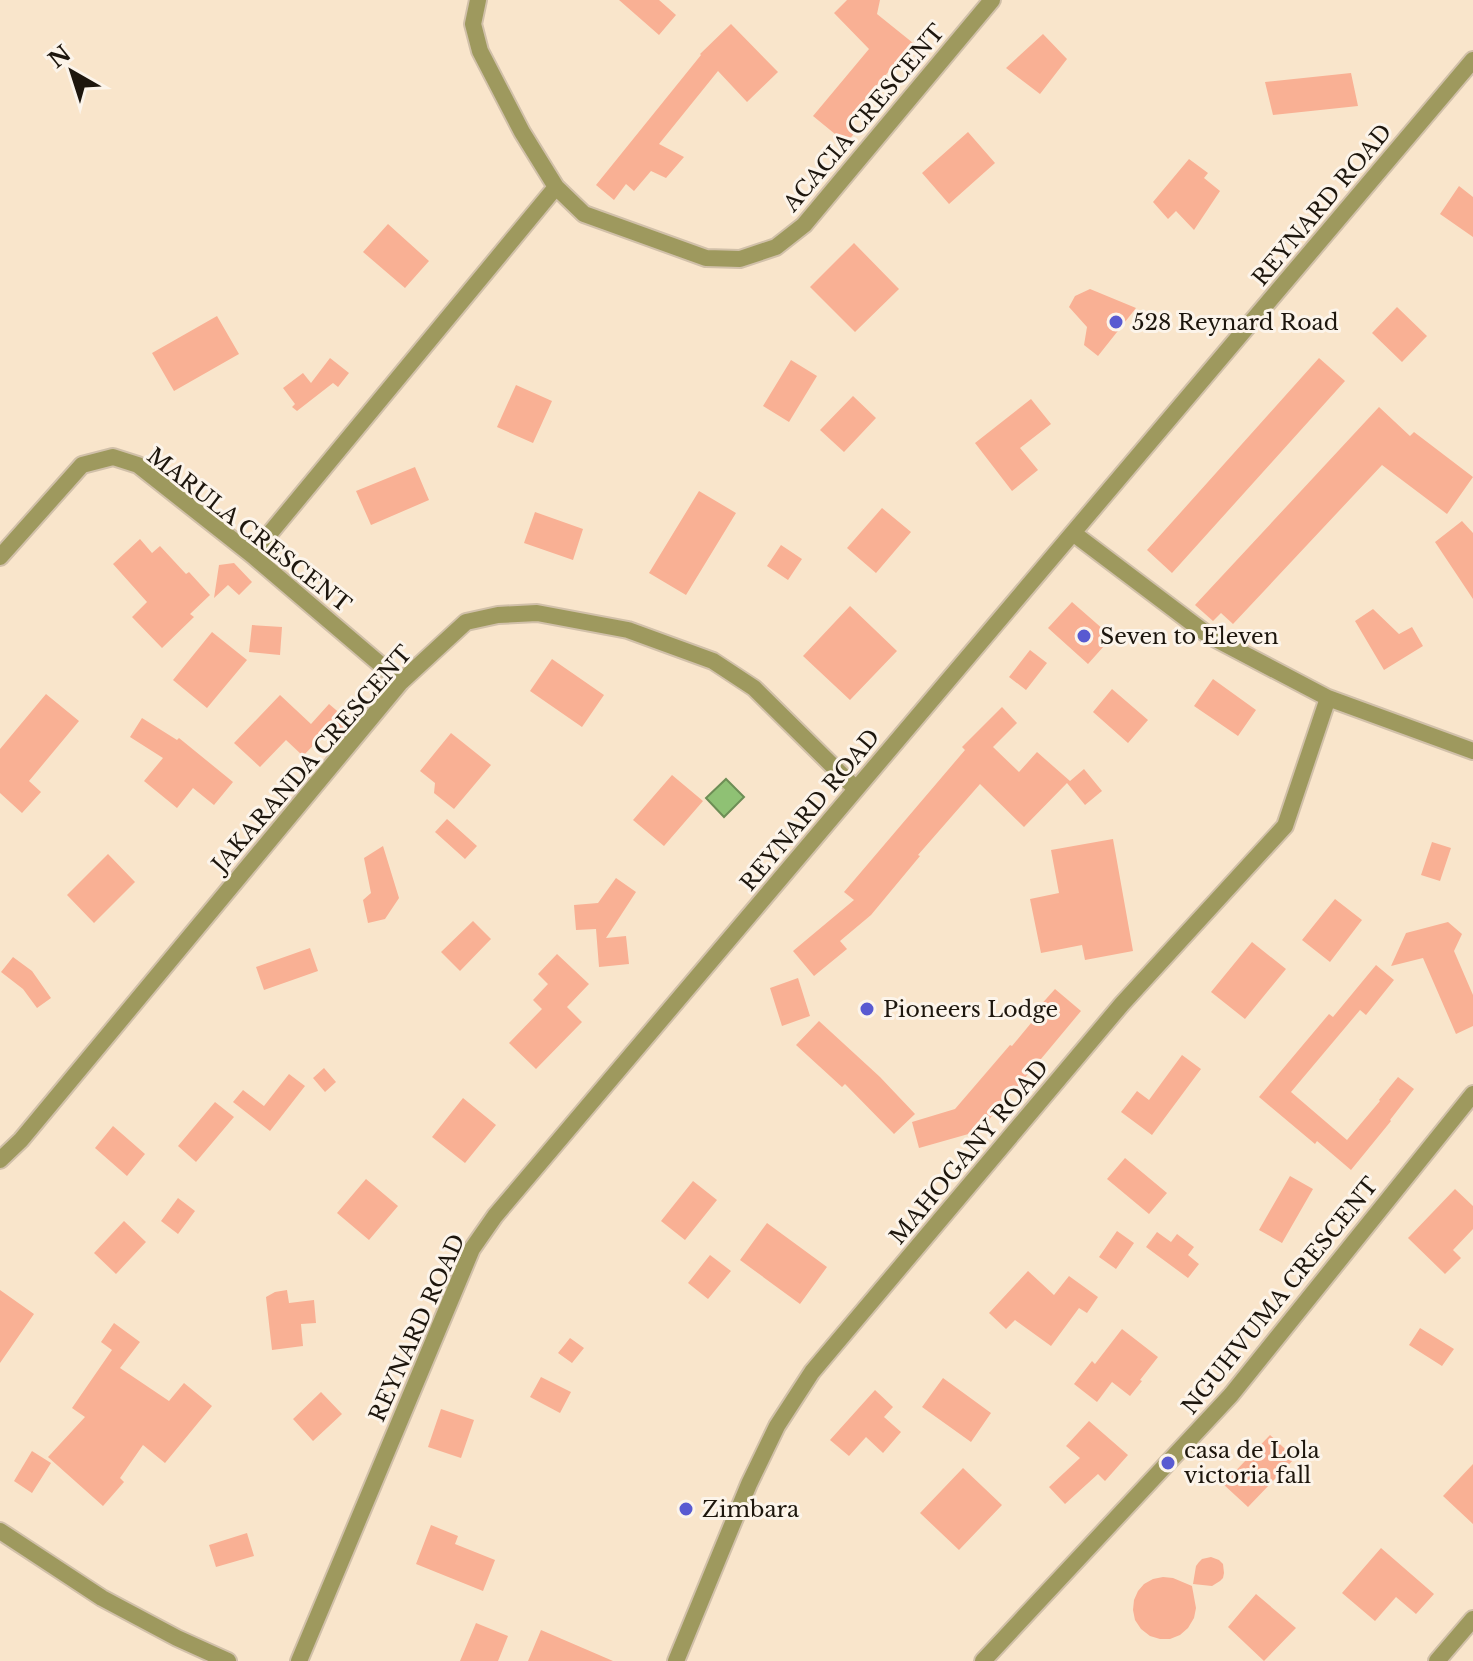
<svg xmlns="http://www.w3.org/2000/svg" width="1473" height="1661" font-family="'Libre Baskerville',serif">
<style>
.water{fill:#8fc174;stroke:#6d8e55;stroke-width:2}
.building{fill:#f9b094}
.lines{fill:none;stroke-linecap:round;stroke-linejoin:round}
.street-casing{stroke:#d1c0a9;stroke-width:20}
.street{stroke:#9e995e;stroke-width:16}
.poi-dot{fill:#595ad1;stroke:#fcf4ea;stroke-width:3}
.labels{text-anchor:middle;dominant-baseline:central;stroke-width:6;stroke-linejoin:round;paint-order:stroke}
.street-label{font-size:22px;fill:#1d160d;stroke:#fcf4ea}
.poi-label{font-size:22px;fill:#1d160d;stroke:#fcf4ea;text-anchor:start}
</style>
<rect width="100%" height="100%" fill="#f9e5cb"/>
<path class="water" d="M726 779 744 797 724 817 706 798Z"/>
<path class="building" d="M619 0H659L676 15 659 35Z
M847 0H880L877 14 913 43 848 119 859 128 846 143 813 116 869 49 834 13Z
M731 24 778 72 747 102 718 71 659 144 684 157 666 178 651 171 634 191 626 184 614 200 596 185 701 55 700 54Z
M1043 34 1067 59 1040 94 1006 68Z
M1351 73 1358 106 1273 115 1265 82Z
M968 132 995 163 949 204 922 173Z
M1189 159 1208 173 1204 178 1220 191 1194 230 1176 211 1168 219 1153 202Z
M1459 186 1473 197V237L1440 214Z
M388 224 429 261 405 288 363 252Z
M854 243 899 289 855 332 810 287Z
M1090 289 1136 308 1098 356 1084 345 1087 327 1069 307 1075 296Z
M1397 307 1427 336 1402 362 1372 333Z
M217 316 239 354 174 391 152 353Z
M330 358 349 373 338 387 333 383 297 411 292 407 295 404 283 388 303 373 311 383Z
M1319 358 1345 381 1172 573 1147 550Z
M791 360 817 376 789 422 763 406Z
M516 385 552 401 533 443 497 427Z
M853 396 876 418 844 452 820 430Z
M1031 399 1051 424 1020 448 1038 470 1012 491 975 443Z
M1379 407 1410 436 1414 432 1473 477 1447 514 1382 465 1233 624 1221 613 1213 621 1195 605Z
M415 467 429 500 371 525 356 491Z
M699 491 736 513 686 595 649 573Z
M882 508 911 532 876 573 847 548Z
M535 512 583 529 573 560 524 543Z
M1462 521 1473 533V599L1435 542Z
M140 539 152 553 160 546 186 574 189 572 210 595 190 614 194 617 162 648 132 617 147 602 113 564Z
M781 545 802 559 788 580 767 566Z
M234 563 252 582 239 595 228 585 214 598 219 565Z
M1072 602 1112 637 1088 664 1048 628Z
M850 606 897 651 850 700 803 656Z
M1373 609 1399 634 1412 627 1423 646 1384 670 1355 621Z
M252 625 282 627 280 655 249 652Z
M212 632 247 660 207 708 173 680Z
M1030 650 1047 663 1026 690 1009 677Z
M552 659 604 695 582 727 530 691Z
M1213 679 1256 710 1238 736 1194 706Z
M1112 689 1148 720 1128 743 1093 712Z
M46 694 79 721 29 781 41 792 22 813 0 793V749Z
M280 695 311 724 329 704 349 721 334 738 326 732 303 756 286 740 260 767 234 743Z
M1002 707 1017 723 993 747 1019 772 1037 752 1070 781 1084 769 1102 791 1085 805 1067 783 1024 827 980 784 918 855 920 856 871 915 840 941 847 949 814 976 793 951 854 900 844 892 965 750 962 747Z
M142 718 177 740 179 738 233 782 214 805 193 788 177 808 144 781 163 758 130 737Z
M451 733 491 765 454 809 434 793 435 783 420 771Z
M672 775 703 801 664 846 633 820Z
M447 819 477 846 465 859 435 832Z
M1113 839 1133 951 1085 960 1082 945 1041 953 1030 899 1059 893 1051 850Z
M1432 842 1451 848 1440 881 1421 875Z
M383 846 399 898 385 919 368 923 363 900 371 893 364 858Z
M108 854 135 882 94 923 67 895Z
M616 878 636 892 606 938 626 936 629 964 599 967 596 929 576 930 574 905 598 903Z
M1335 899 1362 920 1330 962 1302 940Z
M473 921 491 939 460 971 441 952Z
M1448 922 1462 934 1454 951 1473 995V1026L1456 1034 1423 958 1391 966 1406 933Z
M1252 942 1286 969 1245 1019 1211 992Z
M310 948 318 971 264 990 256 967Z
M557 954 589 984 567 1007 582 1022 536 1069 509 1043 542 1009 533 1000 548 984 538 974Z
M13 957 32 971 51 998 37 1008 23 989 1 972Z
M1376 965 1394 980 1366 1015 1360 1010 1291 1092 1347 1140 1380 1101 1379 1100 1398 1077 1414 1089 1390 1120 1391 1121 1351 1170 1317 1141 1315 1144 1259 1097 1329 1014 1333 1017Z
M798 978 810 1016 782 1026 770 988Z
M1055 989 1081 1011 1041 1059 979 1131 919 1148 912 1122 955 1109 1010 1045 1012 1046 1041 1011 1038 1008Z
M819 1021 880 1077 915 1114 894 1134 845 1084 842 1087 796 1045Z
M1182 1055 1201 1069 1152 1135 1121 1112 1137 1091 1149 1100Z
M324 1068 336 1082 325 1092 313 1078Z
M289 1074 305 1086 270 1131 233 1102 243 1090 264 1106Z
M463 1098 496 1125 465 1163 432 1137Z
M215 1102 234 1117 196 1162 178 1146Z
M113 1126 145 1154 127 1176 95 1148Z
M1125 1158 1167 1193 1149 1214 1107 1179Z
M1290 1176 1313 1189 1282 1243 1259 1230Z
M366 1179 398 1206 369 1240 337 1213Z
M693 1181 717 1200 685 1240 661 1221Z
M1455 1189 1473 1206V1229L1453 1250 1461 1258 1445 1274 1408 1238Z
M178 1198 195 1211 178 1234 161 1221Z
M124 1221 146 1242 116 1274 94 1253Z
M767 1223 827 1267 800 1304 740 1260Z
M1117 1231 1134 1243 1116 1269 1099 1257Z
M1157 1232 1171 1242 1177 1234 1194 1247 1188 1255 1199 1264 1188 1278 1146 1247Z
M710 1255 731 1271 708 1299 688 1283Z
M1028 1271 1054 1295 1069 1276 1098 1297 1087 1313 1079 1308 1051 1346 1015 1320 1006 1329 989 1313Z
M0 1290 34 1314 0 1363Z
M287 1290 289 1303 314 1300 316 1323 301 1324 303 1346 272 1350 266 1297 275 1292Z
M114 1323 140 1342 120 1368 169 1401 184 1383 212 1406 165 1463 143 1445 120 1478 124 1482 103 1506 48 1457 85 1417 72 1408 112 1350 101 1342Z
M1420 1328 1454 1349 1442 1366 1409 1345Z
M1122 1329 1158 1357 1140 1380 1142 1381 1130 1396 1112 1382 1097 1402 1074 1384 1092 1361 1095 1364Z
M570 1338 584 1348 572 1363 558 1353Z
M541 1377 571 1392 560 1413 530 1397Z
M943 1378 991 1413 971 1442 922 1407Z
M875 1390 893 1407 884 1417 901 1432 883 1453 866 1437 849 1456 830 1440Z
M321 1392 342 1414 313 1441 293 1419Z
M441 1409 474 1420 461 1458 428 1447Z
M1089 1421 1128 1455 1105 1481 1098 1474 1065 1504 1049 1487 1080 1458 1066 1446Z
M1270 1435 1295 1458 1248 1507 1223 1484Z
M32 1451 51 1463 32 1493 14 1481Z
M1473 1464V1524L1443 1496Z
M963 1468 1002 1505 959 1550 920 1513Z
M431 1525 458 1536 455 1544 495 1560 483 1591 416 1564Z
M247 1533 254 1556 216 1567 209 1545Z
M1381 1548 1434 1594 1416 1614 1396 1597 1375 1621 1342 1593Z
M1211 1557 1219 1560 1223 1564 1224 1573 1223 1578 1220 1581 1212 1586 1193 1584 1196 1566 1199 1562 1202 1559Z
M1163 1577 1173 1578 1192 1586 1196 1608 1194 1618 1188 1628 1180 1635 1170 1639H1160L1150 1636 1141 1629 1135 1620 1133 1610 1134 1600 1138 1591 1144 1584 1153 1579Z
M1256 1594 1296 1628 1264 1661 1228 1627Z
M476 1623 508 1636 498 1661H460Z
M541 1630 613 1661H528Z"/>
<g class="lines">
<defs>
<path id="street" d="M478 0 473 24 480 51 522 132 556 187 584 214 706 258 740 259 776 247 804 225 992 0
M1073 533 1208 635 1328 698 1473 751
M252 555 556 187
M0 557 82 465 113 457 138 465 252 555 401 682
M0 1160 21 1140 401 682 466 622 498 615 537 613 628 630 713 661 754 688 856 789
M0 1531 102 1598 177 1638 228 1661
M299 1661 472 1249 495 1216 1473 60
M676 1661 749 1484 777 1426 812 1372 1122 1004 1285 826 1328 698
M983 1661 1231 1395 1473 1094
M1437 1661 1473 1619"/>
</defs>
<use href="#street" class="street-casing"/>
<use href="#street" class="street"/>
</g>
<g class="poi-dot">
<circle cx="1116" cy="322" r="8"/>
<circle cx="1084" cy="636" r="8"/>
<circle cx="867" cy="1009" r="8"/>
<circle cx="1168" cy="1463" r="8"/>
<circle cx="686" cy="1509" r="8"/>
</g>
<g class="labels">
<g class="street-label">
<text transform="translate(864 118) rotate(-50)">ACACIA CRESCENT</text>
<text transform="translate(1322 205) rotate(-50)">REYNARD ROAD</text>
<text transform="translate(249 530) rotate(38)">MARULA CRESCENT</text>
<text transform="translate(312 759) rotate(-49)">JAKARANDA CRESCENT</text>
<text transform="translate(810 810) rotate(-50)">REYNARD ROAD</text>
<text transform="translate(969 1152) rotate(-50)">MAHOGANY ROAD</text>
<text transform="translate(1280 1296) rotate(-51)">NGUHVUMA CRESCENT</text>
<text transform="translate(417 1328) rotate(-66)">REYNARD ROAD</text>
</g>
<g class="poi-label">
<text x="1132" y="322">528 Reynard Road</text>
<text x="1100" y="636">Seven to Eleven</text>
<text x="883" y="1009">Pioneers Lodge</text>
<text x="1184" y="1450">casa de Lola<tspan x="1184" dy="25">victoria fall</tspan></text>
<text x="702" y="1509">Zimbara</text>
</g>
</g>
<g transform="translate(72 72) rotate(321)" stroke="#fcf4ea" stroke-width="6" paint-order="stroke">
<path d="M0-6L14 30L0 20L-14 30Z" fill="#1d160d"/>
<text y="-12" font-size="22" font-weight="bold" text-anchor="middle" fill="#1d160d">N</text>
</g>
</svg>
